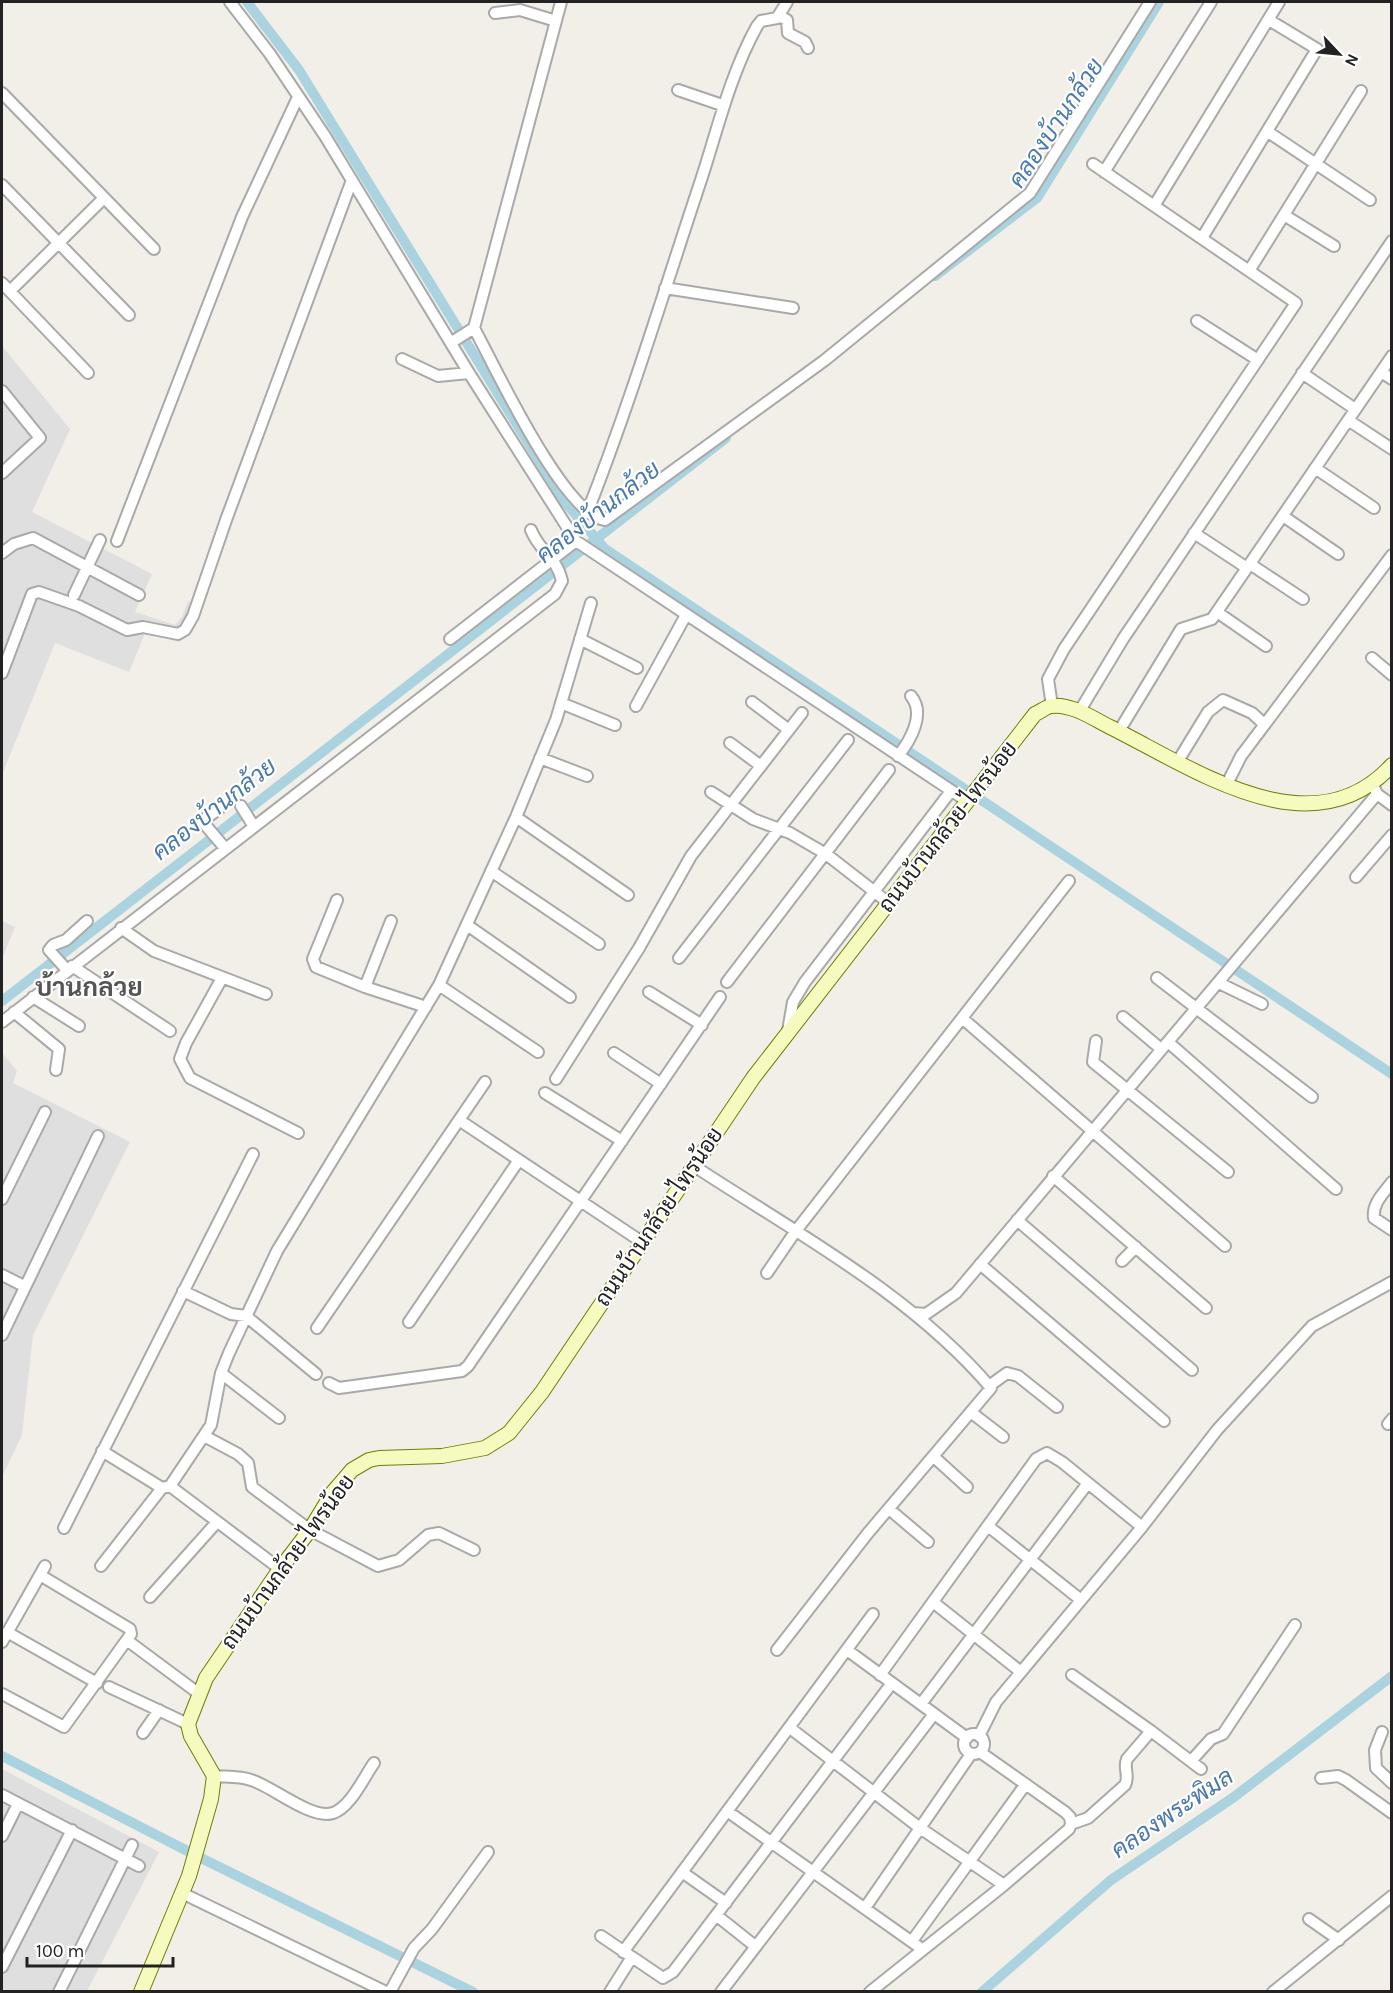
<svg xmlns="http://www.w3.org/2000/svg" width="1393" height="1993" font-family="Karla,Sarabun,sans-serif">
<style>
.residential{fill:#e0dfdf}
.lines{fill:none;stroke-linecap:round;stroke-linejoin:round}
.canal{stroke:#aad3df;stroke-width:10}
.street-casing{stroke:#a9a9a9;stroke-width:14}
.secondary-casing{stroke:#707d05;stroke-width:16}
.street{stroke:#fff;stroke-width:10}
.secondary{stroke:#f7fabf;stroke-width:14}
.labels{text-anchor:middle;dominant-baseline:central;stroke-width:4.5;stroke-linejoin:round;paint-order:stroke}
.street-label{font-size:22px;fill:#222;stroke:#fff}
.water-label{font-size:24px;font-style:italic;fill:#4a7aab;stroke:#fff}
.quarter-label{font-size:26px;font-weight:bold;fill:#555;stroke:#fff}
</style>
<rect width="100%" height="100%" fill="#f2efe9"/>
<path class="residential" d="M2 346 70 429 32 512 152 574 135 612 175 625 182 617 188 601 199 605 191 632 179 642 145 633 129 672 55 643 2 775Z
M2 921 15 927 2 959Z
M2 1053 17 1071 13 1083 130 1142 33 1335 22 1435 2 1477Z
M2 1769 159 1852 87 1991H2Z"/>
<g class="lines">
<path class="canal" d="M247 2 299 70 564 501 605 549 1392 1074
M935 276 1037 198 1159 2
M2 1001 726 438
M2 1756 203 1859 473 1992
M982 1992 1111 1880 1234 1797 1392 1676"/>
<defs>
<path id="street" d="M230 2 270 54 325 136 469 373 576 541 967 801
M495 13 520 10 556 21
M779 16 787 20 788 33 805 42 808 48
M678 90 722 105
M2 93 154 249
M1268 132 1370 200
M1104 172 1211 2
M2 185 129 315
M1154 206 1279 2
M1284 215 1334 246
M1202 238 1317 49 1269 20
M1249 271 1361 91
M2 283 88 373
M665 288 793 308
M10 291 104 198
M1197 321 1258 360
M474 328C495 367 564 515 605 520L825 360 1030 193 1150 2
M452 342 474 328 561 2
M402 359 438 376 469 373
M1381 372 1392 379
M1302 373 1355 409
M2 391 40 438 2 473
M1348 420 1392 449
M1315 468 1374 508
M587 513C630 404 664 291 701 180 718 128 730 75 757 26L761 21 777 18 787 2
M1283 516 1338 554
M1194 533 1247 568
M117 541 242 217 298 97
M2 553 14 544 33 538 139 595
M1250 564 1303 599
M74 595 100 540
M1217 612 1266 646
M450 639 576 541
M580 639 637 668
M1372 658 1392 675
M2 673 32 594 39 592 79 606 127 630 143 627 178 634 185 630 193 616 226 520 352 180
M752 702 789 730
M561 703 615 725
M636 706 686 615
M1052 706 1048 679 1064 649 1296 303 1093 164
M1079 712 1123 639 1392 241
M1119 731 1181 629 1212 619 1392 356
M730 743 761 766
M898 756C910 741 926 714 911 696
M540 758 587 776
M1178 761 1208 712 1223 700 1252 713 1264 724
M1227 784 1241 756 1392 555
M1375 789 1377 794 1392 805
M711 792 753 819 790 833 826 854 889 903
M241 806 253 825
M219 809 202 821 224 847
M516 817 628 895
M491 871 599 944
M1356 877 1392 835
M337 900 313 959 316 967 365 987 426 1007
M467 925 570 997
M121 928 154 951 266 994
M679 958 848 740
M72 966 170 1031
M67 970 49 950 53 945 66 940 87 921
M222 978 186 1043 180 1059 190 1078 298 1133
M1157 978 1312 1097
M727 982 889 770
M1219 983 1262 1004
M439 985 538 1052
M365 987 391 921
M649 992 702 1025
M33 997 79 1026
M14 1012 59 1049 56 1070
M1123 1017 1161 1049
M962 1018 1225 1246
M2 1022 555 594 562 581C556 555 540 553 531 530
M788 1031 793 1002 805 982 951 791
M1096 1041 1093 1062 1228 1172
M1168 1042 1336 1189
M614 1053 661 1084
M556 1079 639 948 691 856 802 713
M545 1093 622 1141
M459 1120 642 1242
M694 1166C796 1233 911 1294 991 1388L868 1533 777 1650
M1053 1176 1206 1308
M1392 1182C1384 1193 1372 1203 1374 1218L1392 1230
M2 1199 45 1112
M1017 1220 1192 1370
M1122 1261 1136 1247
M980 1264 1164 1421
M767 1273 795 1232 1069 881
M2 1275 24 1286
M183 1291 231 1314 246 1316 316 1374
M913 1313 926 1314 956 1293 1377 794
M409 1322 519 1160
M317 1328 485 1082
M2 1335 98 1136
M221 1373 279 1418
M329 1383 339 1388 462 1371 468 1366 720 997
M989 1386 1007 1373 1018 1376 1057 1407
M972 1413 1003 1437
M1388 1424 1392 1419
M206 1437 238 1454 248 1463 252 1487 310 1530 378 1566 399 1560 428 1535 439 1533 474 1550
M102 1451 162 1488 170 1486 280 1569
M934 1457 967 1487
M170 1486 211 1425 221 1373 229 1353 277 1251 439 985 516 817 556 720 591 603
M889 1509 928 1542
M988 1526 1081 1600
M64 1528 253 1154
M101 1566 162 1488
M150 1597 217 1522
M933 1602 1021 1672
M7 1632 97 1683
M128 1641 198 1693
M2 1642 45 1566
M847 1650 967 1738
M880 1675 1036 1459 1047 1453 1062 1462 1142 1527
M1072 1675 1151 1731
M109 1687 188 1724
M2 1694 64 1727 131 1634 130 1629 40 1575
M921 1704 1088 1483
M790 1728 920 1828 1004 1885
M1382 1732 1375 1750 1376 1768 1392 1783
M143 1733 159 1710
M964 1744a10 10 0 1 1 20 0a10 10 0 1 1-20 0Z
M979 1736 996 1702 1142 1527 1217 1430 1312 1326 1392 1282
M980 1752 1065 1812 1070 1817 1071 1824
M1191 1761 1211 1739 1223 1734 1295 1625
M214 1776C226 1777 240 1776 251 1780 272 1786 311 1820 333 1813 350 1808 364 1777 374 1763
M1321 1778 1338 1776 1346 1780 1392 1813
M2 1795 139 1866
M727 1811 922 1949
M2 1836 18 1804
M682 1872 726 1903
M182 1893 386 1992
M865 1908 971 1754
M716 1915 755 1946
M1309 1919 1339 1940
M601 1936 629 1955
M912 1941 1025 1785
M623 1952 873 1614
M2 1967 72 1830
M59 1992 132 1845
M390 1992 414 1948 432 1929 488 1852
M610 1992 632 1957 663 1978 673 1972 892 1683
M721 1992 934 1714
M870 1992 1004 1885 1069 1829 1071 1824 1088 1818 1125 1785C1130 1776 1123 1768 1127 1759L1151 1731 1201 1769
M1273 1992 1392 1896"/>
<path id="secondary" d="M141 1992 189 1876 211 1799 214 1776 191 1736 188 1724 206 1678 280 1569 310 1530 333 1492 352 1470 369 1460 379 1458 442 1456 485 1448 509 1433 542 1392 753 1078 1035 714C1040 712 1046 707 1051 706 1071 703 1094 719 1110 727 1193 768 1312 853 1392 765"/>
</defs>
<use href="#street" class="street-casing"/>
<use href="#secondary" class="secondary-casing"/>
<use href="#street" class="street"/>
<use href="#secondary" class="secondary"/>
</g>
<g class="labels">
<g class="street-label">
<text transform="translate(948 827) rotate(-52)">ถนนบ้านกล้วย-ไทรน้อย</text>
<text transform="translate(659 1217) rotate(-56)">ถนนบ้านกล้วย-ไทรน้อย</text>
<text transform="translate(288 1562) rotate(-54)">ถนนบ้านกล้วย-ไทรน้อย</text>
</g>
<g class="water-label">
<text transform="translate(1056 123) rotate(-56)">คลองบ้านกล้วย</text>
<text transform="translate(598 512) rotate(-38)">คลองบ้านกล้วย</text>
<text transform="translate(214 809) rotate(-38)">คลองบ้านกล้วย</text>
<text transform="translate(1172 1813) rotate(-34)">คลองพระพิมล</text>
</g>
<g class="quarter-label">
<text x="89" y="987">บ้านกล้วย</text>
</g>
</g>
<rect width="1393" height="1993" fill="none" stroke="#222222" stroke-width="6"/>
<g transform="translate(1339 54) rotate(116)" stroke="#ffffff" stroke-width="4.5" paint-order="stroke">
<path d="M0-4.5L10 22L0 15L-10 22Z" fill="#222222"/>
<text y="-9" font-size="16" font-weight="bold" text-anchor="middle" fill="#222222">N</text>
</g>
<path d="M27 1957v9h146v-9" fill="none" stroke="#222222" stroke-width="3"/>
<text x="36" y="1957" font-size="18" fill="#222222" stroke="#ffffff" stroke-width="4.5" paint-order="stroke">100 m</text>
</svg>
